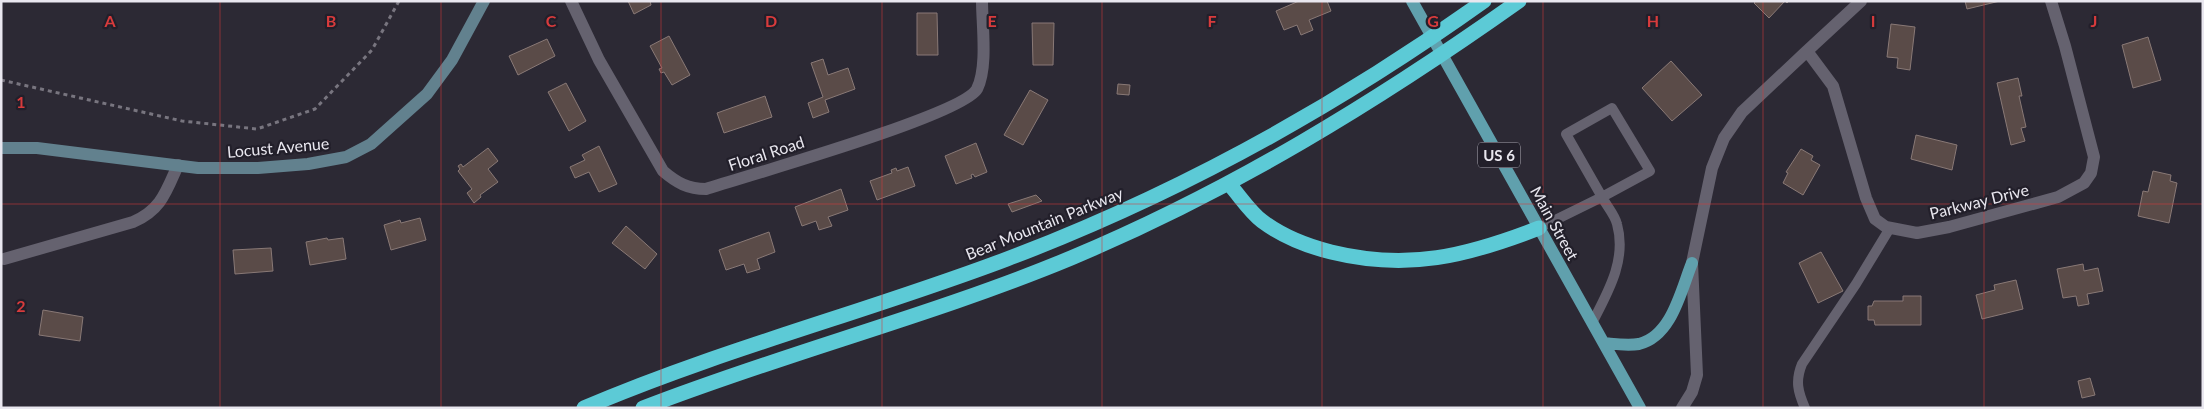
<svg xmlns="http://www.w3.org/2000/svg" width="2204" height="409" font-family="Lato,sans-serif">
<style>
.building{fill:#5a4b48;stroke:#897976}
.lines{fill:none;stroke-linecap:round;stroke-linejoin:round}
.path{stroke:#78757f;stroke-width:3;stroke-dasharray:4 4;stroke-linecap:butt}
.lane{stroke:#65626f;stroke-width:10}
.street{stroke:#65626f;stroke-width:12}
.secondary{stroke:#62818e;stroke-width:12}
.primary{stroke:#60a0ad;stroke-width:12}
.highway{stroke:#5ccad6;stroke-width:15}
.grid{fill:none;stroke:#d83b3c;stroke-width:1;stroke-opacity:0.55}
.labels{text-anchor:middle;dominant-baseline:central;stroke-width:4.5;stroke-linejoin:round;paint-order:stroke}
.shield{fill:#221f2a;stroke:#adabb4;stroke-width:1}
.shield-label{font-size:15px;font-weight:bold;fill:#e9e7ef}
.street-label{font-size:16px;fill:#e9e7ef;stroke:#221f2a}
.grid-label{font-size:16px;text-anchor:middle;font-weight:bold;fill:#d83b3c;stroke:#221f2a;stroke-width:4.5;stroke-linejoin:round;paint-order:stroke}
</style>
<rect width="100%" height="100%" fill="#2c2934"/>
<path class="building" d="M628 1H650L651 5 634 14Z
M1299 1H1327L1331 11 1309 20 1313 30 1301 35 1297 25 1284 30 1276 11Z
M1756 1H1789L1787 3 1785 1 1769 18 1754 3Z
M1965 1H2000L1967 9Z
M917 13H937L938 55H917Z
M1032 23H1054L1053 65H1033Z
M1891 24 1915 27 1910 70 1897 68 1898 58 1887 57Z
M669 36 690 75 672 85 664 72 661 73 659 69 662 68 650 46Z
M2148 37 2161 80 2133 88 2122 45Z
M547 39 555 56 518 75 509 56Z
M823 59 828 75 848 68 855 89 825 100 829 112 813 118 808 103 823 97 811 63Z
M1671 61 1702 95 1672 121 1642 88Z
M2018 78 2022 96H2019L2026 127 2021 128 2025 141 2011 145 1997 83Z
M566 83 586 121 569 131 548 92Z
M1118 84 1130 85 1129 95 1117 94Z
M1030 90 1048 100 1023 145 1004 135Z
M765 96 772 117 724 133 717 113Z
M1916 135 1957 145 1952 170 1911 159Z
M976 143 987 172 975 177 973 174 971 175 972 178 956 184 945 156Z
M599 146 617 184 599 192 589 172 575 178 570 167 585 160 582 155Z
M488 148 498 161 488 169 498 182 480 195 481 197 474 203 467 193 472 189 458 171 460 169 458 166 461 164 463 167Z
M1801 149 1813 156 1811 160 1820 165 1803 195 1783 183 1788 173 1786 172Z
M908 167 915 186 877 200 870 181 892 173 891 170 896 168 897 171Z
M2153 171 2171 175 2170 181 2177 183 2169 223 2138 216 2143 191 2148 192Z
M841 189 848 210 828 217 832 226 819 230 816 221 802 226 795 207Z
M1036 195 1042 201 1012 212 1008 204Z
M420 218 426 240 391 250 384 225 400 220 401 223Z
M626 226 657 254 645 269 612 243Z
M769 232 775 252 757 259 760 269 747 273 744 264 726 270 719 250Z
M327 238 328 240 343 238 346 259 310 265 306 242Z
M271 248 273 271 235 274 233 250Z
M1821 252 1843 291 1818 303 1799 263Z
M2083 264 2084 271 2098 268 2103 291 2087 294 2089 304 2078 306 2076 296 2063 298 2057 269Z
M2016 280 2023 309 1982 319 1976 295 1995 290 1994 285Z
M1903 296H1921V325H1875L1874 320H1868V306H1872L1874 301H1903Z
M43 310 83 317 80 341 39 335Z
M2090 378 2095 395 2082 398 2078 381Z"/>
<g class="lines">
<path class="path" d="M1 80 182 121 257 129 315 109 372 50 399 1"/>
<path class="lane" d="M1612 108 1650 171 1602 197 1566 134Z
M1539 228 1602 197C1606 205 1615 215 1617 224 1627 260 1608 292 1592 323
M1805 408C1798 392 1795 381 1802 364L1856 284 1890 228"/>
<path class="street" d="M571 1 599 60 663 171C677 183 688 189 706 189 746 176 963 115 977 89 988 67 982 25 982 1
M1861 1 1807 51 1833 86 1866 198 1875 219 1886 227 1917 233 1949 227 2058 197 2084 183 2091 173 2094 157 2065 46 2051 1
M4 259 133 222C161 210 166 192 178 165
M1682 408 1692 392 1697 375 1692 263 1712 168 1724 138 1742 112 1807 51"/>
<path class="secondary" d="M1 148H37L198 168H258L308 164 346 157 371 144 427 94 452 60 484 1"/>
<path class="primary" d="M1412 1 1640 408
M1604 343C1615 344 1627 346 1639 344 1672 336 1681 290 1692 263"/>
<path class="highway" d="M1229 184C1240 196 1249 211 1262 221 1282 236 1307 246 1331 252 1408 271 1467 256 1539 228
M584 408C722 349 867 312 1007 259 1176 195 1337 106 1484 1
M643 408C784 353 931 316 1071 258 1231 191 1378 101 1519 1"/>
</g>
<path class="grid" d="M220 1V408M441 1V408M661 1V408M882 1V408M1102 1V408M1322 1V408M1543 1V408M1763 1V408M1984 1V408M1 204H2203"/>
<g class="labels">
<rect class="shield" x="1478" y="142.5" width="42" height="25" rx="4"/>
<g class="shield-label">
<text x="1499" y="155">US 6</text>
</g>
<g class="street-label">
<text transform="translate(278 147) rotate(-5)">Locust Avenue</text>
<text transform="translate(766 153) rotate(-18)">Floral Road</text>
<text transform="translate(1979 201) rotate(-14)">Parkway Drive</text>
<text transform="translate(1044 223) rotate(-22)">Bear Mountain Parkway</text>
<text transform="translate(1555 223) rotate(61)">Main Street</text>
</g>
</g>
<g class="grid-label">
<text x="110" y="27">A</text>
<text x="331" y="27">B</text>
<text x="551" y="27">C</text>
<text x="771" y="27">D</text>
<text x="992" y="27">E</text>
<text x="1212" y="27">F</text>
<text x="1433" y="27">G</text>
<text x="1653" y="27">H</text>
<text x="1873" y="27">I</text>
<text x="2094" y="27">J</text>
<text x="21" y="108">1</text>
<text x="21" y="312">2</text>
</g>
<rect width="2204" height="409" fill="none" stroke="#e9e7ef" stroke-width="5"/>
</svg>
